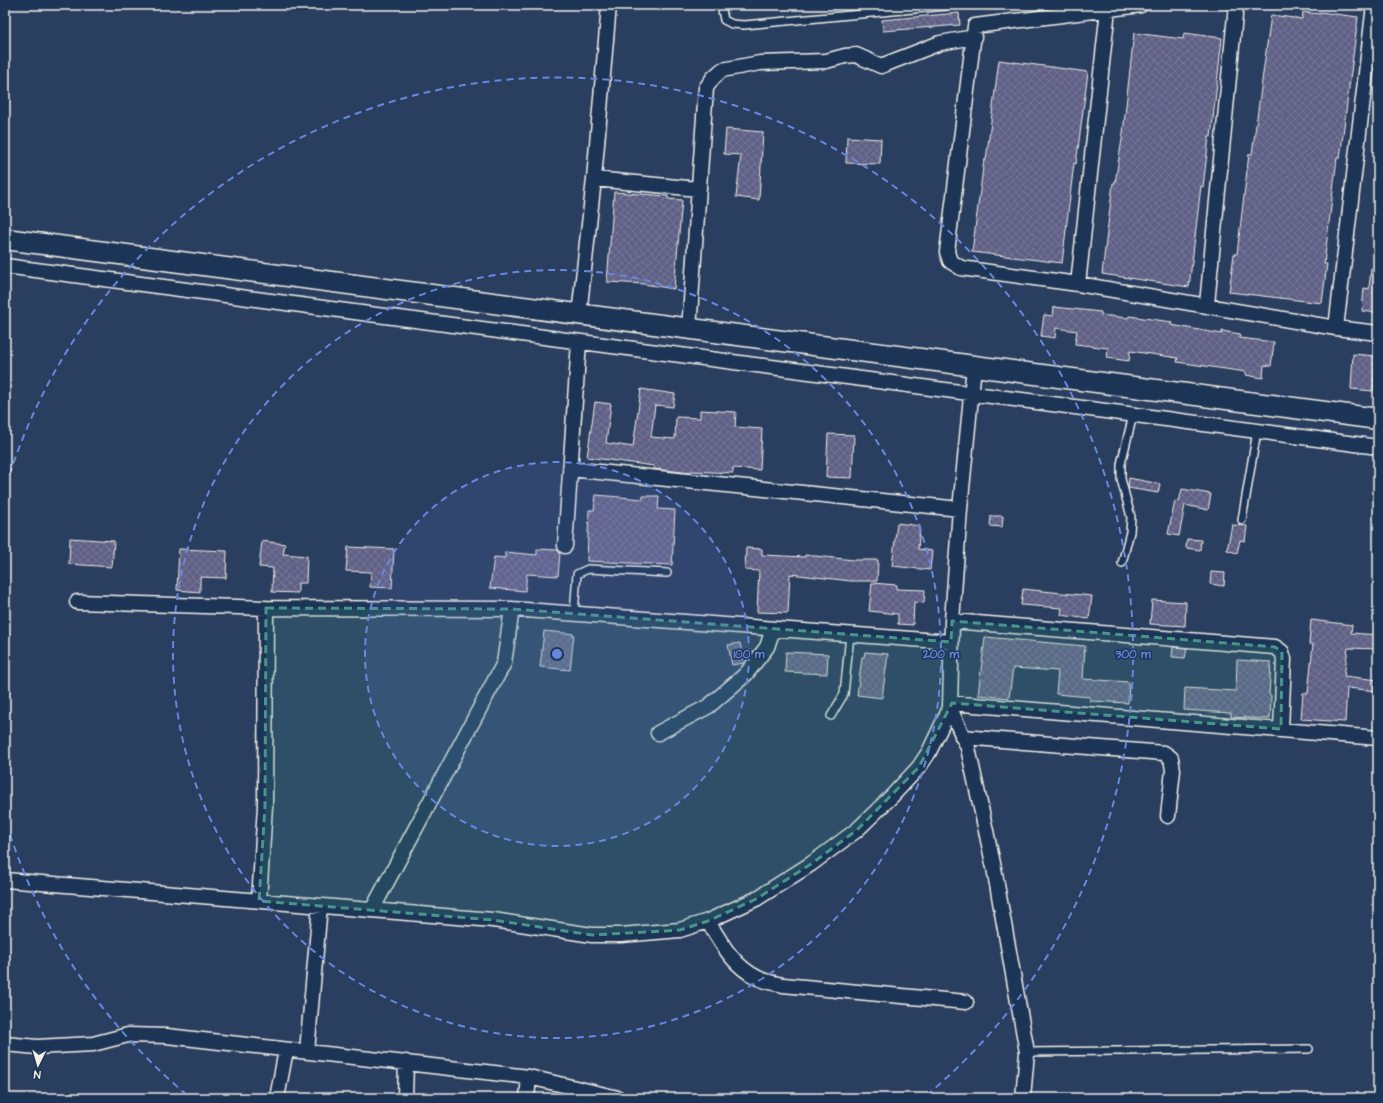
<svg xmlns="http://www.w3.org/2000/svg" width="1383" height="1103" font-family="'Architects Daughter',sans-serif">
<style>
.building{fill:url(#building-cross-hatch);stroke:#f4f1e8}
.lines{fill:none;stroke-linecap:round;stroke-linejoin:round}
.service-casing{stroke:#f4f1e8;stroke-width:10}
.minor-casing{stroke:#f4f1e8;stroke-width:17}
.secondary-casing{stroke:#f4f1e8;stroke-width:23}
.service{stroke:#1d3557;stroke-width:7}
.minor{stroke:#1d3557;stroke-width:14}
.secondary{stroke:#1d3557;stroke-width:20}
.marked{fill:#48958c;fill-opacity:0.2;stroke:#48958c;stroke-width:3;stroke-dasharray:8 5;stroke-linejoin:round}
.ring{fill:none;stroke:#6887de;stroke-width:2;stroke-dasharray:7 5}
.centre{fill:#6887de;stroke:#1d3557;stroke-width:2}
.ring-label{font-size:12px;text-anchor:middle;font-weight:bold;fill:#6887de;stroke:#1d3557;stroke-width:3;stroke-linejoin:round;paint-order:stroke}
</style>
<defs>
<pattern id="building-cross-hatch" width="8" height="8" patternUnits="userSpaceOnUse"><rect width="8" height="8" fill="#5e6085"/><path d="M0 0l8 8M0 8l8-8" fill="none" stroke="#767796"/></pattern>
</defs>
<rect width="100%" height="100%" fill="#2a3e60"/>
<filter id="ink" filterUnits="userSpaceOnUse"><feTurbulence type="fractalNoise" baseFrequency=".025" numOctaves="2"/><feDisplacementMap in="SourceGraphic" scale="8" xChannelSelector="R" yChannelSelector="G"/><feConvolveMatrix kernelMatrix="1 2 1 2 8 2 1 2 1" color-interpolation-filters="sRGB"/></filter>
<g filter="url(#ink)">
<path class="building" d="M1303 12 1320 14V12L1358 17 1340 158H1337L1324 264H1327L1322 303 1229 292 1234 254H1237L1249 154H1252L1271 15 1302 19Z
M959 13 960 25 883 31 882 20Z
M1134 33 1183 39 1184 33 1222 38 1211 137H1209L1203 187 1201 186 1189 287 1102 274 1113 183H1115L1123 133Z
M999 60 1088 72 1076 164 1074 163 1062 263 972 252 984 160H986Z
M726 129 763 132 759 200 736 197 741 155 724 154Z
M847 137 881 139 880 164 846 163Z
M614 192 668 196V199L682 200 674 289 644 284 607 282Z
M1371 268 1378 269V313L1362 311 1364 288 1369 289Z
M1054 307 1101 312V315L1128 318 1129 316 1172 322 1171 325 1222 334V331L1240 334 1239 338 1274 342 1271 366 1264 365 1263 378 1246 375V372L1177 362 1178 358 1130 351 1129 361 1107 358 1108 348 1075 344 1077 331 1056 328 1055 338 1041 336 1044 315 1053 316Z
M1353 354 1375 356 1373 391 1351 389Z
M641 389 675 394 673 407 655 405 651 437 675 439 676 417 700 418V410L736 412 735 427 762 429 760 470 733 468V473L691 471V473L654 469V466L587 457 595 402 611 404 606 443 633 447Z
M828 434 854 435 852 478 826 477Z
M1129 478 1160 484 1158 493 1128 488Z
M1182 489 1211 494 1208 510 1185 505 1179 536 1168 534 1175 501 1179 502Z
M596 495 643 499V496H659L658 509 675 510 672 565 587 561 589 510H594Z
M991 516H1003L1002 527 990 526Z
M897 523 920 526 918 549 932 551 930 570 892 566Z
M1232 525 1247 526 1245 541 1240 540 1237 553 1227 550Z
M70 538 114 541 112 567 69 564Z
M1187 539 1201 540 1200 550 1186 548Z
M262 541 285 544 283 554 307 556 306 583H298V593L272 592 273 568 259 567Z
M348 547 394 549 392 588 370 587 371 572 346 571Z
M746 548 762 549V555L805 557V555L854 560H878L877 581H851L790 574 788 613 757 612 759 571 745 570Z
M179 549 227 551 226 578 200 577V592L177 590Z
M537 549 557 550 560 553 558 576 527 574 525 591 490 588 494 557 505 558V552L537 555Z
M1211 572 1225 573 1224 586 1210 584Z
M872 583 897 585 896 589 925 590 924 603 914 602 913 625 898 624V614L869 611Z
M1023 589 1092 596 1089 619 1061 615 1062 608 1021 605Z
M1152 600 1186 602 1185 626 1150 624Z
M1311 620 1352 625 1351 633 1378 635V649L1348 648 1344 676 1378 680V691L1347 688 1345 722 1301 719 1303 693H1308L1313 644H1309Z
M544 631 574 634 570 670 540 667Z
M985 637 1085 646 1083 679 1129 682 1128 703 1090 701V697L1056 694 1058 671 1013 668 1009 698 978 695Z
M740 643 744 663 732 665 728 645Z
M1173 647 1187 648 1185 658 1172 657Z
M786 652 828 654 827 674 785 672Z
M865 652 888 654 882 698 857 695 862 657H864Z
M1237 660 1271 662 1269 695H1271L1270 719 1231 717V713L1184 710 1185 688 1236 691Z"/>
<g class="lines">
<defs>
<path id="service" d="M721 5 724 20 732 24 744 25 946 6
M1242 520 1257 431
M1122 563 1130 532 1131 517 1121 479V464L1133 415
M574 614 577 574 588 569 667 573
M831 716 844 694 850 635
M1027 1052 1309 1049"/>
<path id="minor" d="M1141 5 975 26 947 252 950 261 961 268 1078 284 1336 328 1374 5
M594 179 698 189
M5 266 1378 447
M1078 284 1108 9
M1207 304 1236 5
M579 315 594 179 609 5
M1336 328 1378 333
M689 329 706 88 713 78 722 70 760 63 826 61 845 56 856 55 881 66 940 43 974 37
M570 469 960 509
M565 546 579 342
M77 602 266 608 512 609 951 642
M952 621 1275 647 1282 652 1284 659 1281 729
M950 703 1378 738
M950 708 968 748 994 868 1027 1052 1023 1098
M658 733 709 706 746 674 767 647 773 629
M962 737 1164 753 1171 758 1173 770 1168 816
M5 880 493 920 592 935H621L680 930 708 921 756 899 811 864 857 830 892 796 919 767 929 752 950 708 952 621 960 509 974 366
M259 901 265 806 266 608
M372 910 504 663 512 609
M708 921C721 943 734 967 758 978 766 982 775 983 783 985L966 1002
M5 1044 37 1047 93 1044 128 1035 167 1036 529 1077 618 1098
M307 1051 320 906
M277 1098 286 1050
M405 1098 406 1062
M527 1098 529 1077"/>
<path id="secondary" d="M5 239 1378 419"/>
</defs>
<use href="#service" class="service-casing"/>
<use href="#minor" class="minor-casing"/>
<use href="#secondary" class="secondary-casing"/>
<use href="#service" class="service"/>
<use href="#minor" class="minor"/>
<use href="#secondary" class="secondary"/>
</g>
</g>
<path class="marked" d="M266 608 512 609 951 642 952 621 1275 647 1282 652 1281 729 952 703 919 767 857 830 811 864 756 899 708 921 680 930 592 935 493 920 259 901 265 806Z"/>
<circle cx="557" cy="654" r="192" fill="#6887de" fill-opacity=".12"/>
<g class="ring">
<circle cx="557" cy="654" r="192"/>
<circle cx="557" cy="654" r="384"/>
<path d="M187 1095A576 576 0 0 1 6 822M6 486A576 576 0 1 1 927 1095"/>
</g>
<circle cx="557" cy="654" r="6" class="centre"/>
<g class="ring-label">
<text x="749" y="658">100 m</text>
<text x="941" y="658">200 m</text>
<text x="1133" y="658">300 m</text>
</g>
<rect width="1383" height="1103" fill="none" stroke="#1d3557" stroke-width="20"/>
<rect x="10" y="10" width="1363" height="1083" fill="none" stroke="#f4f1e8" stroke-width="1.5" filter="url(#ink)"/>
<g transform="translate(38 1065) rotate(185)" stroke="#1d3557" stroke-width="3" paint-order="stroke">
<path d="M0-3L7 15L0 10L-7 15Z" fill="#f4f1e8"/>
<text y="-6" font-size="11" font-weight="bold" text-anchor="middle" fill="#f4f1e8">N</text>
</g>
</svg>
